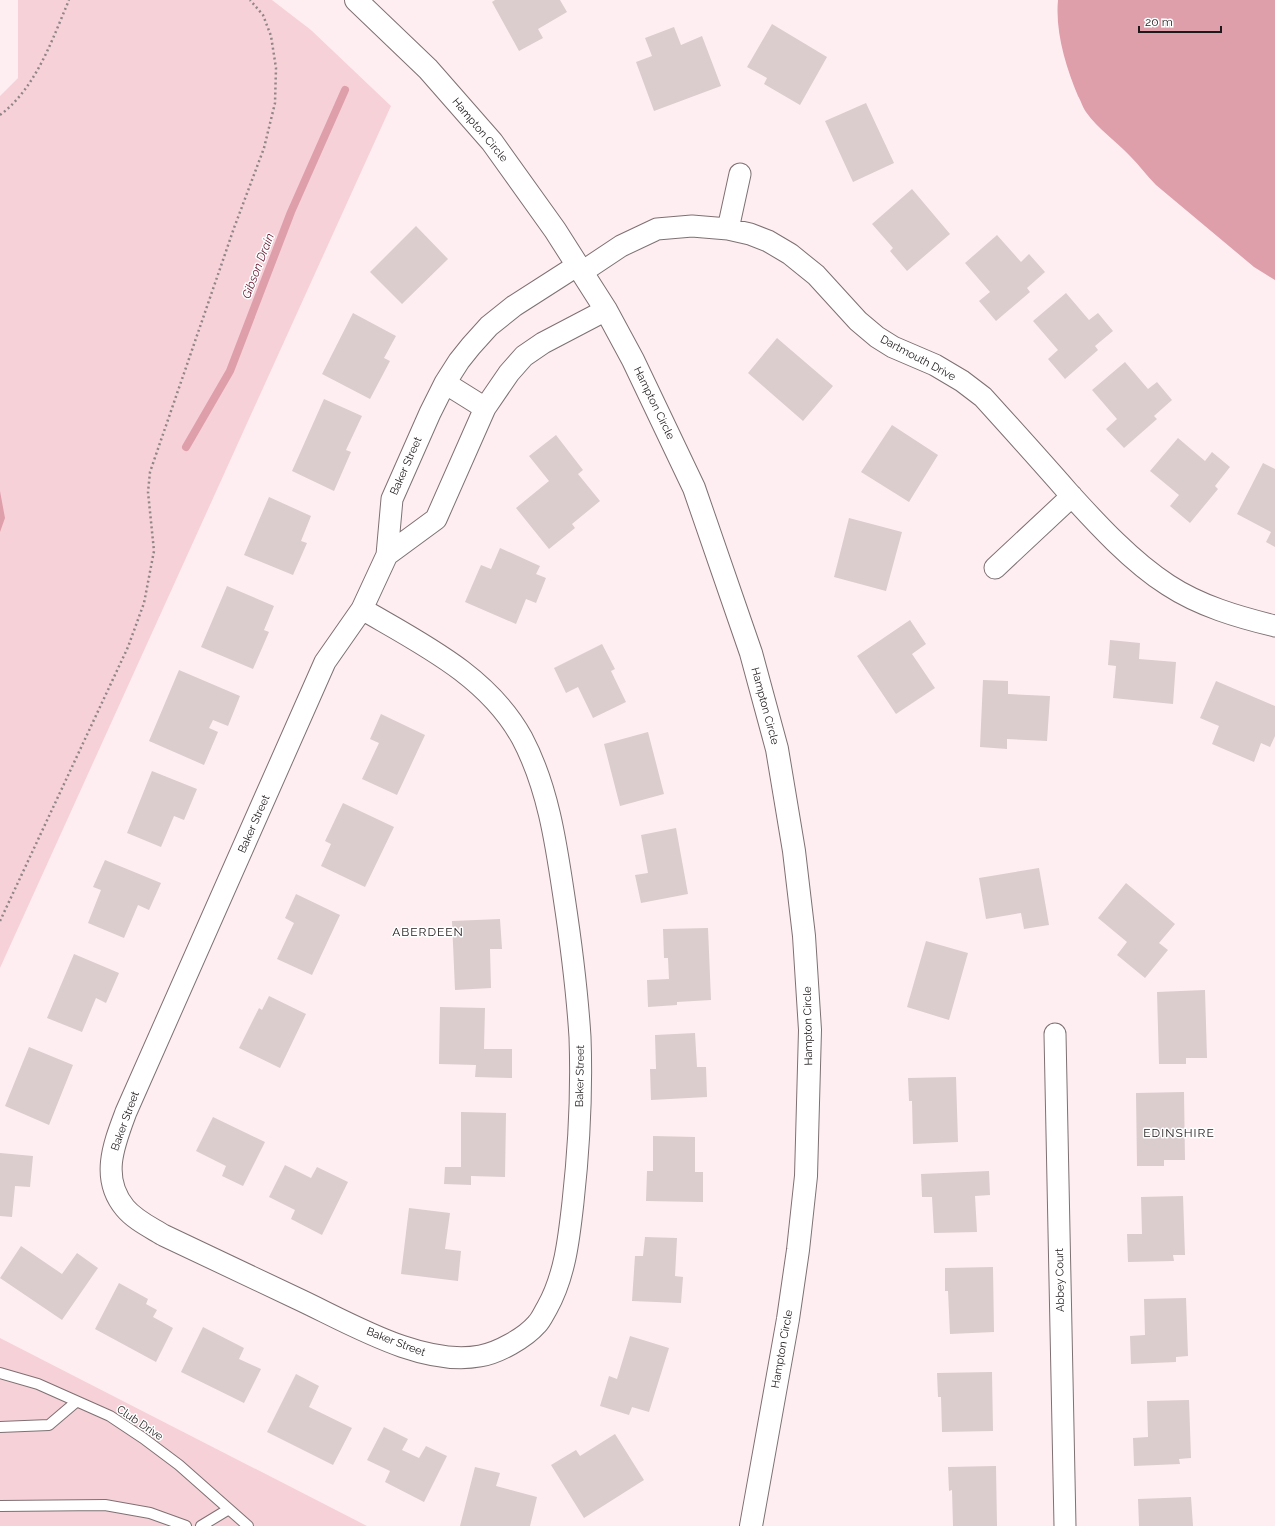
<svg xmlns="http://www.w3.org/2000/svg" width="1275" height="1526" font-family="Raleway,sans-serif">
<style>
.green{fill:#f7d1d8}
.water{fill:#de9fab}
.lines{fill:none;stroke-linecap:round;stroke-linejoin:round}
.stream{stroke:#de9fab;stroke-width:8}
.building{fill:#dbccce}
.service-casing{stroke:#7e7073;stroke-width:12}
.minor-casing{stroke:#7e7073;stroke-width:23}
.tertiary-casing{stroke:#7e7073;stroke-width:24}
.path{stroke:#908587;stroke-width:2.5;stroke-dasharray:2 3;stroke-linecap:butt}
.service{stroke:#fff;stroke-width:10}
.minor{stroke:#fff;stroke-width:21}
.tertiary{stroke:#fff;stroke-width:22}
.labels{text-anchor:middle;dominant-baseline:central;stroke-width:3;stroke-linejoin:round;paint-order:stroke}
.street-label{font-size:11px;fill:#1d1819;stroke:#fff}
.water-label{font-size:12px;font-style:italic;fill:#641a32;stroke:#fff}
.neighbourhood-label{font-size:12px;letter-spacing:1px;fill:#1d1819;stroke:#fff}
</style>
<rect width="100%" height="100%" fill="#ffeef1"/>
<path class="green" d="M18 0H272L311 30 391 106 0 968V96L18 78Z
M0 1338 367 1526H0Z"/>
<path class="water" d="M1058 0H1275V280L1254 267 1156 185C1147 176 1139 165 1130 156 1116 141 1098 129 1086 112 1083 108 1081 101 1078 96 1066 67 1055 32 1058 0Z
M0 491 5 518 0 532Z"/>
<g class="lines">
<path class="stream" d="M186 447 230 371 291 212 345 90"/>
</g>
<path class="building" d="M495 0H560L567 12 538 29 543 38 519 51 492 2Z
M772 24 827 57 800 105 764 84 767 78 747 67Z
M674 27 681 45 702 36 721 86 654 111 636 62 652 56 645 38Z
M866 103 894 163 853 182 825 121Z
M912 189 950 234 907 271 890 251 893 248 872 224Z
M416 226 448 259 402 304 370 272Z
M997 235 1021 262 1029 254 1045 272 1027 288 1030 292 996 321 979 301 990 292 965 263Z
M1066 293 1089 320 1098 313 1113 331 1095 346 1098 350 1065 379 1048 359 1058 350 1033 321Z
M353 313 396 336 384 358 390 361 370 399 322 374Z
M777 338 833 386 803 421 748 373Z
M1125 362 1148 389 1157 382 1172 400 1154 416 1157 419 1124 448 1106 429 1117 419 1092 390Z
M324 399 362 416 346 450 351 452 334 491 292 471Z
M892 425 938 455 909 502 861 472Z
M556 435 583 470 578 474 600 501 572 524 575 528 549 549 516 508 549 481 529 456Z
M1178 438 1205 461 1212 452 1230 467 1215 486 1218 489 1190 523 1170 506 1179 495 1150 471Z
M1263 463 1275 469V547L1266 542 1271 532 1237 514Z
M269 497 311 516 301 541 307 543 293 575 244 555Z
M849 518 902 532 886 591 834 577Z
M500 548 540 566 536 574 546 578 536 603 526 599 516 624 465 602 481 565 491 569Z
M227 586 274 606 264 630 269 632 253 669 201 647Z
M910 620 926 644 912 654 935 688 896 714 857 656Z
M1110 640 1140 643 1139 659 1176 662 1173 704 1113 698 1116 666 1108 665Z
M602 644 615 669 611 671 626 702 593 718 578 687 566 693 554 668Z
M179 670 240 696 228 726 213 720 209 728 218 732 204 765 149 741Z
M983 680 1008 681V694L1050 696 1047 741 1007 739V749L980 747Z
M1216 681 1275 706V736L1270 747 1261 743 1254 762 1212 744 1219 726 1200 718Z
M381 714 425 735 397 795 362 779 379 743 370 739Z
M648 732 664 794 620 806 604 744Z
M152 771 197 789 184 820 174 816 161 847 127 833Z
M343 803 394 827 365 887 321 866 331 844 325 841Z
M676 828 688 894 641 903 635 875 648 873 641 835Z
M105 860 161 883 149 910 138 905 124 938 88 923 101 890 93 887Z
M1039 868 1049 925 1024 929 1021 913 986 919 979 878Z
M1126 883 1175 924 1159 943 1168 950 1145 978 1117 955 1127 942 1098 918Z
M296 894 340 915 312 975 277 959 294 923 285 918Z
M500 919 502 949H490L491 988 455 990 452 921Z
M708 928 711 1000 677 1002V1005L648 1007 647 980 669 979 668 958H664L663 929Z
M926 941 968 953 949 1020 907 1007Z
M74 954 119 973 106 1003 96 998 82 1032 47 1018Z
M1205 990 1207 1058H1186V1064H1159L1157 992Z
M269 996 306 1014 280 1068 239 1048 259 1008 262 1010Z
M440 1007 485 1008 484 1049H512V1078L475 1077 476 1065 439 1064Z
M695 1033 697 1067H706L707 1097 651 1100 650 1069H656L655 1035Z
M29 1047 73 1065 49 1125 5 1106Z
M956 1077 958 1142 913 1144 912 1101H909L908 1078Z
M1184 1092 1185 1160H1164V1166H1137L1136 1093Z
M461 1112 506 1113 505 1177 471 1176V1185L444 1184 445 1167H461Z
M213 1117 265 1142 243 1186 222 1176 226 1166 196 1151Z
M653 1136 695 1137V1172H703V1202L646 1201 647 1171H653Z
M0 1153 33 1156 30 1187 15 1186 12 1217 0 1216Z
M285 1165 311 1178 317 1167 348 1182 322 1235 291 1219 295 1210 269 1197Z
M989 1171 990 1195 975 1196 977 1232 934 1233 932 1197H922L921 1174Z
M1183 1196 1185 1255H1173L1174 1261 1128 1262 1127 1234H1142L1141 1197Z
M409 1208 450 1213 445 1249 461 1251 458 1281 401 1274Z
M645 1237 677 1238 675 1276 683 1277 681 1303 632 1301 635 1256H643Z
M21 1246 62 1274 77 1253 98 1268 62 1320 0 1278Z
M993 1267 994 1332 950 1334 948 1291H945V1268Z
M119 1283 148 1299 146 1304 157 1310 153 1317 173 1328 156 1362 95 1329Z
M1186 1298 1188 1356 1176 1357V1362L1131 1364 1130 1336 1145 1335 1144 1299Z
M203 1327 244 1348 239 1359 261 1369 244 1403 181 1372Z
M630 1336 669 1348 649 1412 632 1407 629 1415 600 1406 609 1376 617 1379Z
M992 1372 993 1431 942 1432 941 1397H938L937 1373Z
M296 1374 319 1386 309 1407 352 1428 333 1465 267 1432Z
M1189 1400 1191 1458 1179 1459 1180 1464 1134 1466 1133 1438 1148 1437 1147 1401Z
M384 1427 408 1439 402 1450 419 1458 426 1446 447 1456 424 1502 385 1482 390 1471 367 1460Z
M615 1434 644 1480 584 1518 551 1465 576 1450 580 1456Z
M996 1466 997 1526H953L952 1490 949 1491 948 1467Z
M475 1467 500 1473 496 1486 537 1497 530 1526H460Z
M1191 1497 1193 1526H1139L1138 1499Z"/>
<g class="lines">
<defs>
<path id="service" d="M0 1373 38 1384 110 1416 143 1438 179 1465 248 1526
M0 1427 49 1425 76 1402
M0 1506 105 1505 150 1513 186 1526
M201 1526 229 1509"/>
<path id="minor" d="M728 229 740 174
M582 272 621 246 657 229 692 226 728 229 750 234 768 241 790 254 816 275 858 321 877 337 893 347 935 365 962 381 983 397C1012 429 1040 460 1068 492 1097 524 1132 562 1168 585 1200 606 1238 617 1275 626
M445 383 485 408
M387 555 436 519 485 408 509 373 524 356 543 343 606 310
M995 568 1072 496
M362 609C422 644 488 676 522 738 548 787 556 843 564 897 571 943 577 990 580 1037 582 1092 579 1148 573 1202 569 1238 565 1276 547 1308 544 1313 541 1320 537 1324 525 1338 498 1353 480 1356 421 1367 348 1322 296 1298 251 1277 207 1256 163 1235 150 1227 135 1220 125 1208 100 1178 114 1144 126 1112L325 662 362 609 387 555 392 499 430 413 445 383 459 361 471 346 489 326 514 306 578 265
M1055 1034 1065 1526"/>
<path id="tertiary" d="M356 0 428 69 492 142 555 230 606 310 633 360 694 488 751 653 777 749 794 851 804 936 810 1030 806 1176 798 1250 788 1319 751 1526"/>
</defs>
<use href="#service" class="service-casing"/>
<use href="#minor" class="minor-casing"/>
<use href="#tertiary" class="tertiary-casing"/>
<path class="path" d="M0 115C36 88 52 40 69 0
M0 921 128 647 144 603 154 551 148 492 150 472 234 228 264 148 275 103 276 68 271 36 263 15 250 0"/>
<use href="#service" class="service"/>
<use href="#minor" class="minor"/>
<use href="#tertiary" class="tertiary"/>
</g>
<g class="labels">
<g class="street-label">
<text transform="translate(480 130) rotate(50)">Hampton Circle</text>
<text transform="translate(918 358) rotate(28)">Dartmouth Drive</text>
<text transform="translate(654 403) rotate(64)">Hampton Circle</text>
<text transform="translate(406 466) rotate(-66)">Baker Street</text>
<text transform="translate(765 706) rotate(75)">Hampton Circle</text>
<text transform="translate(254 824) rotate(-66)">Baker Street</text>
<text transform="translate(808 1026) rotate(-91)">Hampton Circle</text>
<text transform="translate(580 1076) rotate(-89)">Baker Street</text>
<text transform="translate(125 1121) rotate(-70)">Baker Street</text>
<text transform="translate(1060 1280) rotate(-91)">Abbey Court</text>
<text transform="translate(396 1342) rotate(21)">Baker Street</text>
<text transform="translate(782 1349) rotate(-80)">Hampton Circle</text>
<text transform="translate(140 1423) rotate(34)">Club Drive</text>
</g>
<g class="water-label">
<text transform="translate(258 266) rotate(-69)">Gibson Drain</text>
</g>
<g class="neighbourhood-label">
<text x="428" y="932">ABERDEEN</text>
<text x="1179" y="1133">EDINSHIRE</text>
</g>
</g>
<path d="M1139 26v6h82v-6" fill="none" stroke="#1d1819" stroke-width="2"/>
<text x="1145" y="26" font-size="12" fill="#1d1819" stroke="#ffffff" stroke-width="3" paint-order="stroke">20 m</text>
</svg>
